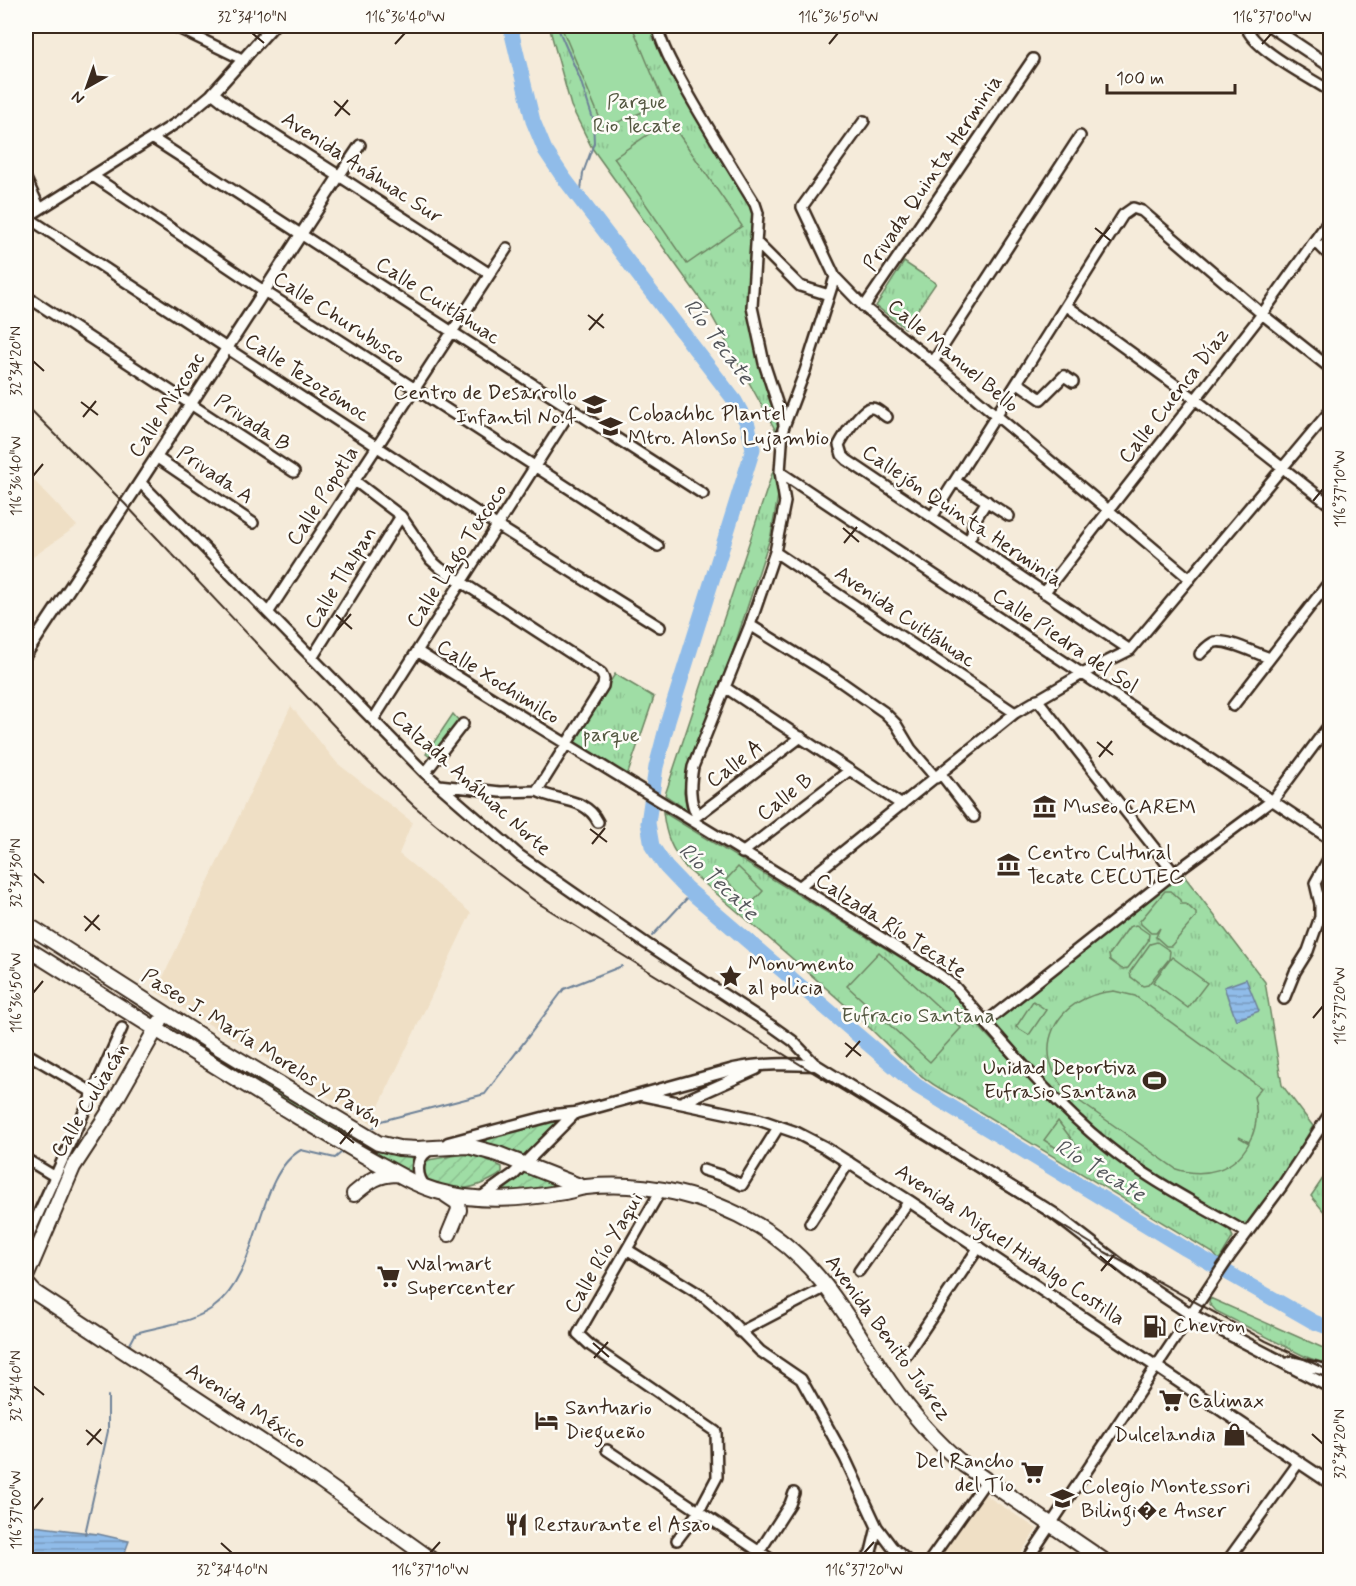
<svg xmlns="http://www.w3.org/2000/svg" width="1356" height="1586" font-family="Mynerve,sans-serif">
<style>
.built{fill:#efdfc5}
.grass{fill:url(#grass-tufts);stroke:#6d8462;stroke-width:1.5}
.garden{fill:url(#garden-furrows);stroke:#6d8462;stroke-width:1.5}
.pitch{fill:#9fdda5;stroke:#6d8462;stroke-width:1.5}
.water{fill:url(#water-rules);stroke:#6e8298;stroke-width:1.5}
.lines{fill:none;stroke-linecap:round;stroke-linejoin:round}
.stream{stroke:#6e8298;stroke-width:2}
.river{stroke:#90bce9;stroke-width:15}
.minor-casing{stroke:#3b2a1e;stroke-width:14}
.major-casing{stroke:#3b2a1e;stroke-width:15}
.highway-casing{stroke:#3b2a1e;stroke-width:18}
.minor{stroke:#fdfcf7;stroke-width:9}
.major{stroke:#fdfcf7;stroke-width:10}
.highway{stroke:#fdfcf7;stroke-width:14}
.rail{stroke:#3b2a1e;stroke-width:2}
.ticks{fill:none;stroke:#3b2a1e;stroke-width:2}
.labels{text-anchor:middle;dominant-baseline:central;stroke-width:5;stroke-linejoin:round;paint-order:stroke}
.park-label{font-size:21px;fill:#545740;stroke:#fdfcf7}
.street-label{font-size:21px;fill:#3b2a1e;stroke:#fdfcf7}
.poi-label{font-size:21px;fill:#3b2a1e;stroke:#fdfcf7;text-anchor:start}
.water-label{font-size:22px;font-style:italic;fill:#54565b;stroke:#fdfcf7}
.neatline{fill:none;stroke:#3b2a1e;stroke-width:2}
.ticks-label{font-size:15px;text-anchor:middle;fill:#3b2a1e}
</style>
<defs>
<pattern id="grass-tufts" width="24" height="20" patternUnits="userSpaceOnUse" patternTransform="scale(1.5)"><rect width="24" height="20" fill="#9fdda5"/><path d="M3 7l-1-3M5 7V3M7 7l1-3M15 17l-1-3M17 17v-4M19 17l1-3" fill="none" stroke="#8abe8e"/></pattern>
<pattern id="garden-furrows" width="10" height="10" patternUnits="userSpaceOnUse" patternTransform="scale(1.5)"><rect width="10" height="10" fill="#9fdda5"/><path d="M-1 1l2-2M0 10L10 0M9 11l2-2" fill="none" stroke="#8abe8e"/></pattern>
<pattern id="water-rules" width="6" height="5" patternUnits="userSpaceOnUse" patternTransform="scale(1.5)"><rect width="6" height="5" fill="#90bce9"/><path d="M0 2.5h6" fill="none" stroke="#7799bc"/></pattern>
</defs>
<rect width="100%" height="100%" fill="#f5ebda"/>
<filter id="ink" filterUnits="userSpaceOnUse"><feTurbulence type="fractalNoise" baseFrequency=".0167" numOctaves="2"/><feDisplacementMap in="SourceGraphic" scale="12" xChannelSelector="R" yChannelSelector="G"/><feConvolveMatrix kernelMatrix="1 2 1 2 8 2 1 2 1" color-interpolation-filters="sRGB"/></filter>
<g filter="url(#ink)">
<path class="built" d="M26 472 77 526 26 562Z
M291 706 337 763 412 822 399 854 471 913 371 1123 156 992Z
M984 1494 1037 1529 1016 1560H935Z"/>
<path class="grass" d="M549 26H658L672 62 758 217 750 288 778 408 781 440 709 311 592 148 571 106Z
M904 262 936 283 905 328 876 306Z
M774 468 778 496 771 535 726 672 689 761 684 792 687 810 665 795Z
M615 674 654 697 626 779 571 744Z
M453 714 460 722 433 759 426 754Z
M663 812 947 986 983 1031 1051 1102 1105 1149 1128 1166 1229 1229 1233 1237 1219 1260 1213 1253 952 1095C914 1077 886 1042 855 1014 800 964 743 916 686 868 671 848 666 837 663 812Z
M1182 873 1265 982 1282 1085 1313 1126 1279 1184 1242 1236 1099 1142 989 1024Z
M1330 1168V1219L1311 1196Z
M1210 1298 1330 1351V1365L1306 1357 1216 1311 1209 1303Z"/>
<path class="garden" d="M204 1048 219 1053 296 1100 357 1140 377 1150 414 1158 411 1174H406L221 1064Z
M566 1115 522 1160 472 1144Z
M464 1154 486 1159 502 1167V1172C498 1177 492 1179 486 1182 461 1193 450 1189 425 1180L421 1172 428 1160Z
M525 1171 545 1180 570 1187 494 1195Z"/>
<path class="pitch" d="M561 26H632L664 103 604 128Z
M669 120 742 226 687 264 614 158Z
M738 867 763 891 751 904 726 880Z
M1165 891H1170L1180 900 1181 904H1186L1196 913V917L1171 946H1166L1156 937 1160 928 1156 933H1151L1141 924 1140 921Z
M1136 925 1149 934 1148 941 1128 968 1122 969 1110 960 1109 955 1129 927Z
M1157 942 1170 951 1169 959 1148 985 1143 986 1131 977 1130 972 1150 944Z
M879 952 961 1028 930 1062 847 986Z
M1172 957 1207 983 1188 1008 1153 982Z
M1114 991 1135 996 1261 1088 1254 1097C1258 1112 1257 1128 1249 1142L1239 1137 1249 1143C1234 1171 1204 1178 1176 1169L1072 1096C1025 1053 1055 996 1114 991Z
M1033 1001 1046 1010 1029 1035 1016 1027Z
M1058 1121 1081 1152 1075 1160 1044 1140Z"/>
<path class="water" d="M1246 979 1259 1011 1236 1020 1224 987Z
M26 1525 98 1534 129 1541 122 1560H26Z"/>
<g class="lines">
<path class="stream" d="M557 26 580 79 593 119 594 143 583 173 580 199
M652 936 692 893
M373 1128 381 1121 485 1094 564 989 622 966
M129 1346 136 1333C162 1325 190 1324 214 1307 261 1274 255 1175 301 1150L335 1158 342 1152
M85 1534 108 1431V1396"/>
<path class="river" d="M510 26 533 121 545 150 563 177 735 401 748 425 753 449 668 721 656 767 648 823 652 846 666 867 686 888 917 1086 1186 1249 1314 1322 1330 1328"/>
<defs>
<path id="minor" d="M174 26 244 60
M657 26C663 50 676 71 688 93 709 130 732 167 755 204L758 213 752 307 764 363 784 424
M1246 26C1252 49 1309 77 1330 91
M864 121 802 207 835 277 864 307 933 362 1190 579
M152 138 703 494
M360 145 339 176 490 274
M93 176 264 291 658 546
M26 179 40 209
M27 217 498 526 660 627
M26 218 181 120 213 93
M1315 241 1330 256
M757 243 800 286 829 295
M26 296 294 472
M1067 306 1195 399 1330 505
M864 307 1033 59
M933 362 1080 136
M1018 383 1041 399 1064 376 1073 382
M887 417C882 414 876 407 870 408 862 408 843 437 839 445L842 455 847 460 1130 650
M156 457 253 523
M780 472 1330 839
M355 481 401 516 431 560 440 568 601 673 604 679 603 686 537 791 500 792 439 785
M955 481 1009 516
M140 482 425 773 519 855 647 944 772 1026 793 1041 816 1065
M932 517 1123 215 1133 208 1142 211 1262 314 1330 368
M968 541 972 534 973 523 987 501
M775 552 1015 713
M1044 593 1262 314 1330 219
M268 613 507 248
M750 625 834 677 884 712 896 724 911 749 936 778
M417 651C590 761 768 864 940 975L955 987C1003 1042 1050 1100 1107 1146 1148 1180 1201 1206 1247 1233
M1200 654C1204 650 1209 644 1215 642 1229 639 1256 654 1270 658
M312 658 401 516
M726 688 902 805
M1037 699 1174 873
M1233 706 1330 581
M373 720 571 410
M425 773 463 724
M941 774 974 817
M537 791C558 802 586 797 598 822
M697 816C689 800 690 784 693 767L750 625 775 552 785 502 780 472 783 429 805 371 835 277
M693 819 801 737
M742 853 850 770
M799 887 1015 713 1082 674 1130 650 1330 411
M1284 999 1295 972 1308 951 1320 917V904L1315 883 1330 856
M986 1022 1174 873 1274 799 1330 724
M26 1053 92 1092
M26 1159 54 1176
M703 1170 723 1176 742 1185 779 1126
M661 1190 578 1334 591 1346 716 1432 717 1477 699 1511 677 1540
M810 1223 849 1162
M26 1241 122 1028
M628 1250 704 1297 724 1314 760 1351 801 1379 845 1458 877 1527 892 1547 907 1560
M859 1271 909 1201
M740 1332 828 1286
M905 1357 979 1247
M607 1450 772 1560
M754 1560 790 1504 794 1493
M866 1560 871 1552 877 1527
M930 1560 986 1481
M1027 1560 1230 1256 1282 1186 1330 1113
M1228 1560 1299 1462"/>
<path id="major" d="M1270 26 1330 66
M26 654 140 482 339 176 228 105 213 93 273 26
M642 1095 760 1120 795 1132 824 1147 909 1201 1330 1483
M680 1103 756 1069
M448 1143 554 1115 575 1113 734 1069C761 1063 789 1064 816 1065L1053 1213 1145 1284 1192 1315 1330 1387
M426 1188C414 1175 415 1155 433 1148
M479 1199 514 1174 575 1113
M1291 1362 1330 1371"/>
<path id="highway" d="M26 924 218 1047 378 1143 399 1148 417 1149 468 1146 498 1154 582 1187
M26 948C117 1005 208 1062 300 1118 328 1134 355 1151 383 1166 401 1176 420 1187 440 1192 481 1203 523 1199 564 1192 571 1191 578 1188 586 1187 646 1181 707 1195 759 1226 823 1265 849 1322 889 1381 910 1412 935 1441 964 1465L1103 1560
M354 1194C370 1181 376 1175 396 1174
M446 1195 458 1203 459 1210 449 1234
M26 1277 73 1167 107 1115 160 1022
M26 1283 34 1292 320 1480 432 1560"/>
</defs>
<use href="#minor" class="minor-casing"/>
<use href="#major" class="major-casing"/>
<use href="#highway" class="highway-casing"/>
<use href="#minor" class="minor"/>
<use href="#major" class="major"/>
<use href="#highway" class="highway"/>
<path class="rail" d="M26 405 125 504 371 765 414 806 469 852 538 903 1105 1252 1266 1341 1330 1371"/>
</g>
</g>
<path class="ticks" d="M252 33 264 43M395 44 405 33M829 44 838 33M1262 44 1272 33M334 101 350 115M335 116 348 100M1095 228 1111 241M1096 243 1110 227M588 315 604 328M589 330 603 314M33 361 44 371M81 402 98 415M83 417 96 401M33 476 43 464M1313 501 1323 489M843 528 859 542M844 543 857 527M336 615 352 629M337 630 351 614M1097 742 1113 755M1099 757 1112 741M590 829 607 842M592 844 605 828M33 873 44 883M84 916 100 930M85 931 99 915M33 993 43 981M1313 1018 1323 1006M845 1043 861 1056M846 1057 860 1041M338 1130 354 1143M340 1144 353 1128M1100 1256 1116 1270M1101 1271 1114 1255M593 1343 609 1357M594 1358 608 1342M33 1386 44 1395M86 1430 102 1444M1312 1434 1323 1444M87 1445 101 1429M33 1510 43 1498M221 1543 232 1553M430 1553 440 1542M864 1553 874 1542"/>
<defs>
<symbol id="school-bare" viewBox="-9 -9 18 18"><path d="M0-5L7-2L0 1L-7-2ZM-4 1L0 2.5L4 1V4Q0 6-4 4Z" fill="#3b2a1e" stroke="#fdfcf7" stroke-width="2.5" paint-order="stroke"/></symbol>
<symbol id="university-bare" viewBox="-9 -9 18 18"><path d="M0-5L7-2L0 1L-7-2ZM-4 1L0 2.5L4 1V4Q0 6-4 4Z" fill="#3b2a1e" stroke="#fdfcf7" stroke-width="2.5" paint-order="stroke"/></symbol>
<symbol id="museum-bare" viewBox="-9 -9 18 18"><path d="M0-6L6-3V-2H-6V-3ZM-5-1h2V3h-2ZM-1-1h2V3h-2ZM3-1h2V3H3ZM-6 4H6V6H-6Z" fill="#3b2a1e" stroke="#fdfcf7" stroke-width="2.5" paint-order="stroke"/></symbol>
<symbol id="sight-bare" viewBox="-9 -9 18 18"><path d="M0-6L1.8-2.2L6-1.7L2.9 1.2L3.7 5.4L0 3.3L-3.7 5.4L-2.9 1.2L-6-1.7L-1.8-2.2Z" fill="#3b2a1e" stroke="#fdfcf7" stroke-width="2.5" paint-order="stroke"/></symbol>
<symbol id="stadium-bare" viewBox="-9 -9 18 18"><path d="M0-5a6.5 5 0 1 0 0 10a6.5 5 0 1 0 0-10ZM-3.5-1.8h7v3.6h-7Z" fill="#3b2a1e" stroke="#fdfcf7" stroke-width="2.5" paint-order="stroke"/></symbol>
<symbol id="supermarket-bare" viewBox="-9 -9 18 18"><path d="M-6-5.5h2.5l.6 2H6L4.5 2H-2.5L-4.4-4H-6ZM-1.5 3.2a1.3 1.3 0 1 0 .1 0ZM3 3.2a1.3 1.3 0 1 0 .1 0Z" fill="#3b2a1e" stroke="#fdfcf7" stroke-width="2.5" paint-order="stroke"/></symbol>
<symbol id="fuel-bare" viewBox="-9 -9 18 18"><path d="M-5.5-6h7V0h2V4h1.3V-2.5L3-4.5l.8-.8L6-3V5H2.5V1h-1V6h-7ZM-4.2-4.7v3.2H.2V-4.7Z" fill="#3b2a1e" stroke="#fdfcf7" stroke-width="2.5" paint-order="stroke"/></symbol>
<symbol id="hotel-bare" viewBox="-9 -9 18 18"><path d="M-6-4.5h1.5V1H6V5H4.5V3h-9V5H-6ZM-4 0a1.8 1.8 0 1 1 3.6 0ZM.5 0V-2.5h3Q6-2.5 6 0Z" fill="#3b2a1e" stroke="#fdfcf7" stroke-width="2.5" paint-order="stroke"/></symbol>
<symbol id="shop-bare" viewBox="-9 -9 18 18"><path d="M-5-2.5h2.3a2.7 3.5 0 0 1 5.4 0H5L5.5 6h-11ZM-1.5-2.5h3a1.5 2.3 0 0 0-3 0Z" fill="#3b2a1e" stroke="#fdfcf7" stroke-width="2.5" paint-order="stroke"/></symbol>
<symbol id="restaurant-bare" viewBox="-9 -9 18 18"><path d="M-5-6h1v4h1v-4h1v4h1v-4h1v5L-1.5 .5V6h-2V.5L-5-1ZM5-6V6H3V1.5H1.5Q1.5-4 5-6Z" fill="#3b2a1e" stroke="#fdfcf7" stroke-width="2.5" paint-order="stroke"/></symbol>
</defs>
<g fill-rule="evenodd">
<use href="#school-bare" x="578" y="388" width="33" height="33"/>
<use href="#university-bare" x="594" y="410" width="33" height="33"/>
<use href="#museum-bare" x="1028" y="790" width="33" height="33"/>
<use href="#museum-bare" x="992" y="848" width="33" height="33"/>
<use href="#sight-bare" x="714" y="960" width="33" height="33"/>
<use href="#stadium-bare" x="1138" y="1064" width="33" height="33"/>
<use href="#supermarket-bare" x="372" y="1260" width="33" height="33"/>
<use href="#fuel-bare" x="1138" y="1310" width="33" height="33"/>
<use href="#supermarket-bare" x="1154" y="1384" width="33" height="33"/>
<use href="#hotel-bare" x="530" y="1404" width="33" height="33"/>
<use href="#shop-bare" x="1218" y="1418" width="33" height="33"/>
<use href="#supermarket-bare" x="1016" y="1456" width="33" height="33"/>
<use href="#school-bare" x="1046" y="1482" width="33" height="33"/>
<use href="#restaurant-bare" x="500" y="1508" width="33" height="33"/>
</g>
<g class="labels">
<g class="park-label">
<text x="637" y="102">Parque<tspan x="637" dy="24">Rio Tecate</tspan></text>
<text x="611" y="735">parque</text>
<text x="918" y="1016">Eufracio Santana</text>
</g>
<g class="street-label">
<text transform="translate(362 168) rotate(33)">Avenida Anáhuac Sur</text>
<text transform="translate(933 173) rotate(-56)">Privada Quinta Herminia</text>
<text transform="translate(438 301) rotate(33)">Calle Cuitláhuac</text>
<text transform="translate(339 318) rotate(33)">Calle Churubusco</text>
<text transform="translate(953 356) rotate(40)">Calle Manuel Bello</text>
<text transform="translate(307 378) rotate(33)">Calle Tezozómoc</text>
<text transform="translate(1174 396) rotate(-52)">Calle Cuenca Díaz</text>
<text transform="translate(167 405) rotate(-57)">Calle Mixcoac</text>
<text transform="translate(252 423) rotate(34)">Privada B</text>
<text transform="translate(215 475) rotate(34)">Privada A</text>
<text transform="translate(323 496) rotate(-57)">Calle Popotla</text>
<text transform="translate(962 516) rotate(34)">Callejón Quinta Herminia</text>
<text transform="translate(457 556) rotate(-57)">Calle Lago Texcoco</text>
<text transform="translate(341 578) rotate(-58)">Calle Tlalpan</text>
<text transform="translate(905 617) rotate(34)">Avenida Cuitláhuac</text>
<text transform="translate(1065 641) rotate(34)">Calle Piedra del Sol</text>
<text transform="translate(498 682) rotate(32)">Calle Xochimilco</text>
<text transform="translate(735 764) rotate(-37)">Calle A</text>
<text transform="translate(471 783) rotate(42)">Calzada Anáhuac Norte</text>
<text transform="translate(785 797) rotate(-38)">Calle B</text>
<text transform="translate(891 926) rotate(33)">Calzada Río Tecate</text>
<text transform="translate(262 1048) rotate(32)">Paseo J. María Morelos y Pavón</text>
<text transform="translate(90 1100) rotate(-59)">Calle Culiacán</text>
<text transform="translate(1010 1245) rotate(34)">Avenida Miguel Hidalgo Costilla</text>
<text transform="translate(604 1253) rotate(-60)">Calle Río Yaqui</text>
<text transform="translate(888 1338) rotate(54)">Avenida Benito Juárez</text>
<text transform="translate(246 1406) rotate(33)">Avenida México</text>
</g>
<g class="poi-label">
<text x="577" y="393" text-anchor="end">Centro de Desarrollo<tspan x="577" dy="24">Infantil No.4</tspan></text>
<text x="628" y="414">Cobachbc Plantel<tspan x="628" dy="24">Mtro. Alonso Lujambio</tspan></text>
<text x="1063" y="807">Museo CAREM</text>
<text x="1027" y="853">Centro Cultural<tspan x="1027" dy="24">Tecate CECUTEC</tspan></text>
<text x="748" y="964">Monumento<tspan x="748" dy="24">al policia</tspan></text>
<text x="1137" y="1068" text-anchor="end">Unidad Deportiva<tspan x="1137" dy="24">Eufrasio Santana</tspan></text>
<text x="407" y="1264">Walmart<tspan x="407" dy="24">Supercenter</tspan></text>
<text x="1173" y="1326">Chevron</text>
<text x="1188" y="1401">Calimax</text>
<text x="565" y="1408">Santuario<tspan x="565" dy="24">Diegueño</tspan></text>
<text x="1216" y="1435" text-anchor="end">Dulcelandia</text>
<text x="1014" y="1461" text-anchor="end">Del Rancho<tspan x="1014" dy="24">del Tío</tspan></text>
<text x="1081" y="1487">Colegio Montessori<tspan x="1081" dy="24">Bilingi�e Anser</tspan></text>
<text x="534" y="1525">Restaurante el Asao</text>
</g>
<g class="water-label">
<text transform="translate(718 342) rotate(53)">Río Tecate</text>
<text transform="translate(718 882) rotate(44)">Río Tecate</text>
<text transform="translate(1100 1171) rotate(31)">Río Tecate</text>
</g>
</g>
<rect width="1356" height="1586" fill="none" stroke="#fdfcf7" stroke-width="66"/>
<g transform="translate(87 87) rotate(220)" stroke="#fdfcf7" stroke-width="4.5" paint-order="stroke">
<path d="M0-4.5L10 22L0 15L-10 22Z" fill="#3b2a1e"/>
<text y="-9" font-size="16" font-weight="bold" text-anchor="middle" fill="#3b2a1e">N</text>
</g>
<path d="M1107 84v9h128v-9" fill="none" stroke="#3b2a1e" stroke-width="3"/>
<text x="1116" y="84" font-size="18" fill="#3b2a1e" stroke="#fdfcf7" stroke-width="4.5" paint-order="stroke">100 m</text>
<rect x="33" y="33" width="1290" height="1520" class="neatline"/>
<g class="ticks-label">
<text x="252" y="22">32°34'10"N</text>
<text x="405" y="22">116°36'40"W</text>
<text x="838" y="22">116°36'50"W</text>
<text x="1272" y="22">116°37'00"W</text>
<text transform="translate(16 361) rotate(-90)" y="5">32°34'20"N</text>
<text transform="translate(16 476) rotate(-90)" y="5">116°36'40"W</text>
<text transform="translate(1340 489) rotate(-90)" y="5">116°37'10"W</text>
<text transform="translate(16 873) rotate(-90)" y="5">32°34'30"N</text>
<text transform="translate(16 993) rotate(-90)" y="5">116°36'50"W</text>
<text transform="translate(1340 1006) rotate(-90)" y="5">116°37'20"W</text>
<text transform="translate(16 1386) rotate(-90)" y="5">32°34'40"N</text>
<text transform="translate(1340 1444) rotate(-90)" y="5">32°34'20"N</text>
<text transform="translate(16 1510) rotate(-90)" y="5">116°37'00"W</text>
<text x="232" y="1575">32°34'40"N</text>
<text x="430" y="1575">116°37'10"W</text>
<text x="864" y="1575">116°37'20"W</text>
</g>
</svg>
